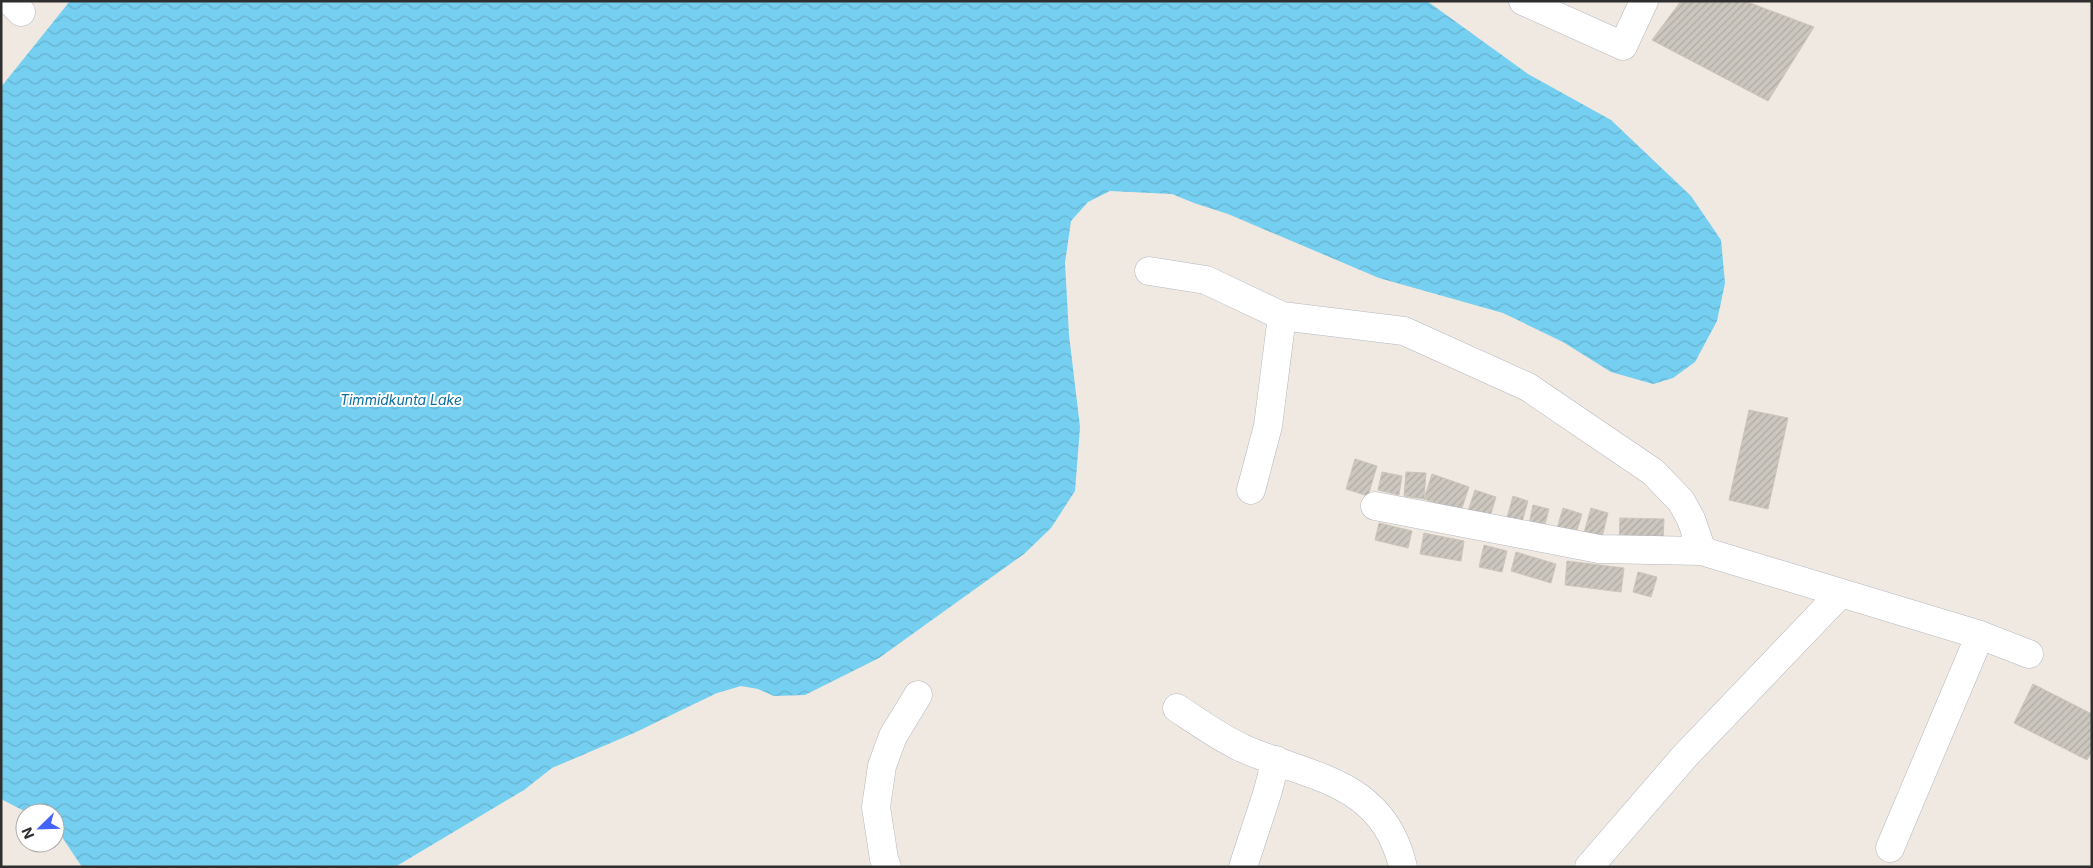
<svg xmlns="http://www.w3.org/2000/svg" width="2093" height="868" font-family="Inter,sans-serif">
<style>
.water{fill:url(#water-waves)}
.building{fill:url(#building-hatch);stroke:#cbc5ba}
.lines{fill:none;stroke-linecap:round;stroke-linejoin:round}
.street-casing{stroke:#b4b7c1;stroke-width:29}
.street{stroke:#fff;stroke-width:28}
.labels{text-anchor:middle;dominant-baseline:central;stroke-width:4;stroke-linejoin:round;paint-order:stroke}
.water-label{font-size:14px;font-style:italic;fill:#0d6fa3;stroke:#fff}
</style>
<defs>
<pattern id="water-waves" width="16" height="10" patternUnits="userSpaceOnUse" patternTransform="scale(1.25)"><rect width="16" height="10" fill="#75cff0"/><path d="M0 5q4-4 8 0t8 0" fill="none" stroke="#66b2ce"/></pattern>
<pattern id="building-hatch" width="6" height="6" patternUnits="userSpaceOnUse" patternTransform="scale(1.25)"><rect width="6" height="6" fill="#cbc7bf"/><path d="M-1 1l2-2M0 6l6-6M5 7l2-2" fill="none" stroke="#afaba4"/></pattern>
</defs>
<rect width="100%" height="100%" fill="#efe9e1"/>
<path class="water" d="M70 1H1427L1528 74 1611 120 1691 196 1721 240 1725 283 1717 321 1695 362 1673 378 1653 384 1611 372 1563 342 1503 313 1379 278 1228 214 1194 203 1172 194 1110 191 1088 202 1071 221 1065 263 1069 335 1080 427 1075 491 1051 528 1024 554 879 658 805 695 774 696 758 689 741 686 717 693 634 733 552 768 524 790 395 867H82L62 837 55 832V813H28L1 799V87Z"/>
<path class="building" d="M1681 1H1745L1814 27 1768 101 1652 40Z
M1749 410 1788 418 1768 509 1729 500Z
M1355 459 1377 466 1368 496 1346 489Z
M1382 472 1402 476 1399 495 1378 490Z
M1406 472 1426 473 1424 499 1404 496Z
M1432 474 1469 487 1461 511 1424 499Z
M1475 490 1496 497 1490 517 1468 511Z
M1513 496 1528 501 1521 526 1506 521Z
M1533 505 1549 509 1543 532 1528 528Z
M1563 508 1582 514 1574 540 1555 535Z
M1591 508 1608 513 1600 545 1582 540Z
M1620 518 1664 519 1663 543 1619 541Z
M1379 523 1412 531 1408 548 1375 540Z
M1424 533 1464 541 1461 561 1420 554Z
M1484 545 1507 551 1502 572 1479 567Z
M1516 552 1556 564 1551 583 1511 571Z
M1567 561 1624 568 1621 592 1565 585Z
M1638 572 1657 577 1651 597 1633 592Z
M2033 684 2092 714V752L2087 760 2014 723Z"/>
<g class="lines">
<defs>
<path id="street" d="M10 1 21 12
M1523 1 1623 46 1644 1
M1149 271 1206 280 1282 316 1404 331 1528 387 1653 472 1681 501 1691 519 1702 551
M1251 490 1268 426 1282 316
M1375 506 1599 549 1702 551 1980 635 2029 654
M1177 708C1198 722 1219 737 1242 748 1310 778 1383 780 1403 867
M1890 848 1980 635
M887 867 884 859 876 807 882 766 893 736 918 695
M1243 867 1267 794 1276 760
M1589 867 1684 757 1841 593"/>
</defs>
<use href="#street" class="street-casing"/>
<use href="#street" class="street"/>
</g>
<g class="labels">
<g class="water-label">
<text x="401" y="399">Timmidkunta Lake</text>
</g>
</g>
<rect width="2093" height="868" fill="none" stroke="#2e2e2e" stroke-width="5"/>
<g transform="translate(40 828) rotate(247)"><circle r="24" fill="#ffffff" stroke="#ababab"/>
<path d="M0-4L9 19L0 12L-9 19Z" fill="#4264fb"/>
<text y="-8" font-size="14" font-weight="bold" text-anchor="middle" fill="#2e2e2e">N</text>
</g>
</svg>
